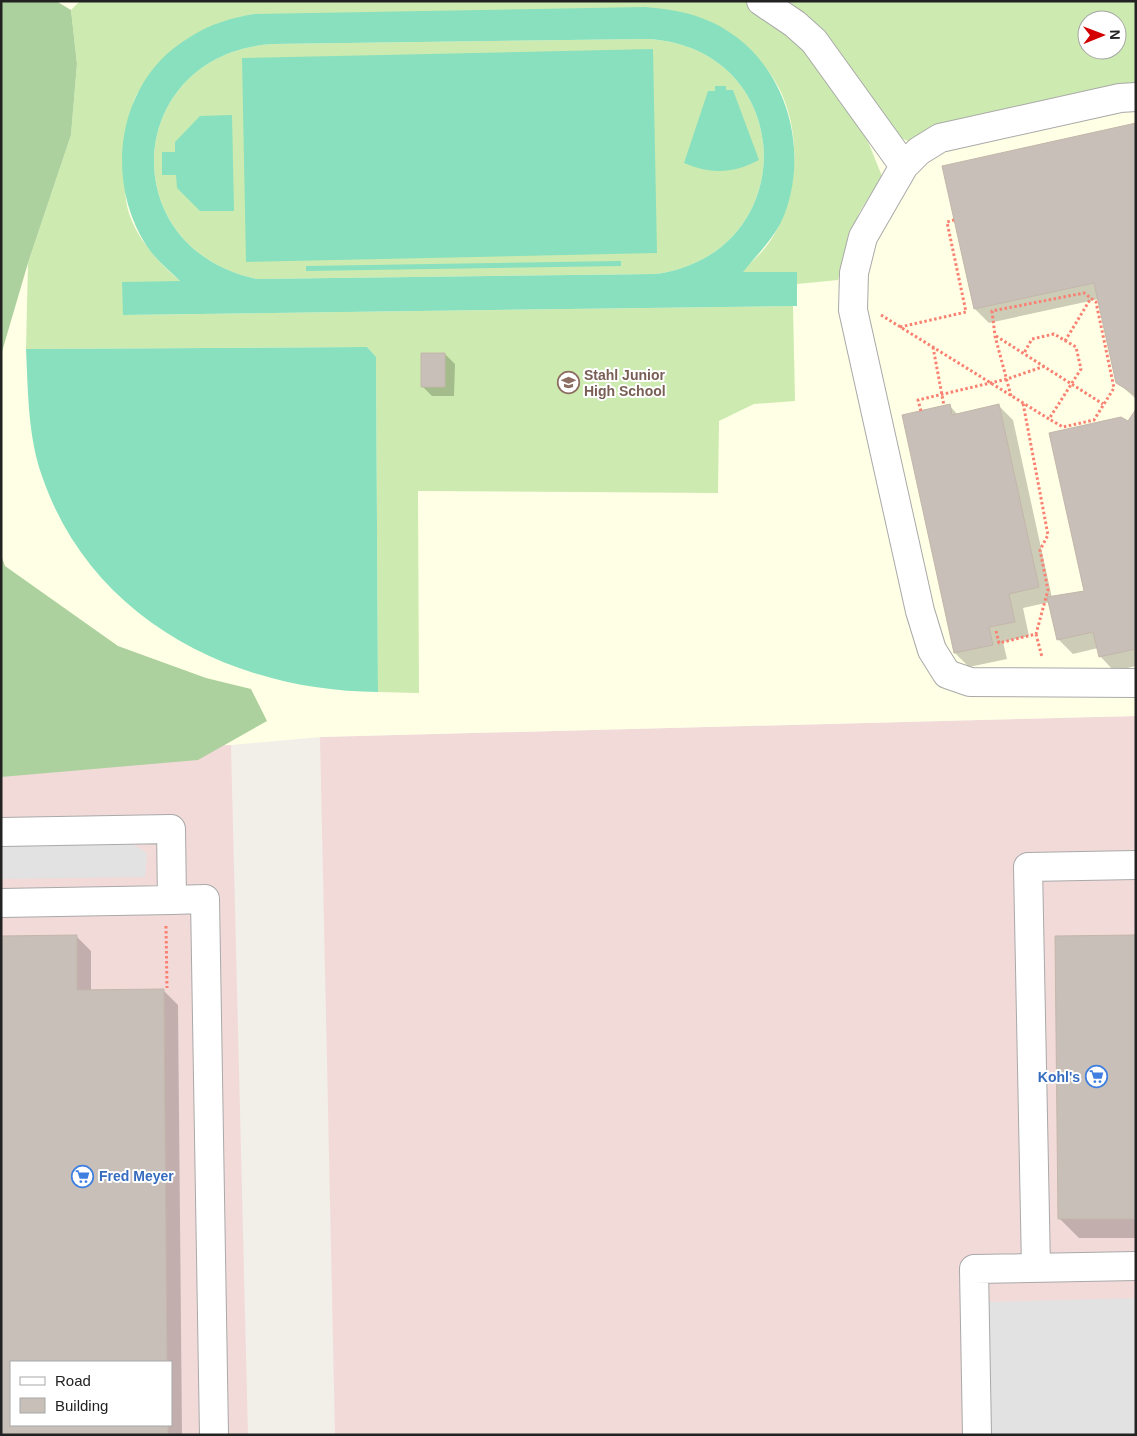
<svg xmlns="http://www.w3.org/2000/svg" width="1137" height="1436" font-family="Helvetica,sans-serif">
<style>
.commercial{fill:#f2dad9;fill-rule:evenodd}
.education{fill:#ffffe5;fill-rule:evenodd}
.grass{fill:#cdebb0;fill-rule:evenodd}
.forest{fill:#add19e}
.pitch{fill:#88e0be;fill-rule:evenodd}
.parking{fill:#e2e2e2}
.shadow{fill:#0003;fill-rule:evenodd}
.building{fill:#c7bfb8;stroke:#c4b6ab}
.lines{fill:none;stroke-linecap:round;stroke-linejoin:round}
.minor-casing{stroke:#a9a9a9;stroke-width:30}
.path{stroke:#fa8072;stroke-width:3;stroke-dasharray:2.5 2.5;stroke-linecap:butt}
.minor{stroke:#fff;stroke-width:28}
.labels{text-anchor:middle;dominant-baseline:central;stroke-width:4;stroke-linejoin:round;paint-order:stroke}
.education-label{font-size:14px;font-weight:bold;fill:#785e54;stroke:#fff;text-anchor:start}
.shop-label{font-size:14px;font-weight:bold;fill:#366cbe;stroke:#fff;text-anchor:end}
</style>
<rect width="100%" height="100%" fill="#f2efe9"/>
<path class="commercial" d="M1136 716V1435H335L320 737Z
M231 745 248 1435H1V751ZM11 1362H171V1425H11Z"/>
<path class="education" d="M1 1H1136V716L320 737 231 745 1 751ZM1087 20H1117V50H1087Z"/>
<path class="grass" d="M80 1H746L755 5 808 46 864 132 882 176 859 213 838 280 797 284 796 272H742C750 263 761 254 768 244 802 198 804 119 769 72 757 55 742 42 726 30L254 14C210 22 173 41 147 79 142 86 134 97 133 105 130 120 130 136 129 151 128 166 124 185 126 200 130 232 157 261 180 281L123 315 793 306 795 401 754 404 719 421 718 493 418 491 419 693 378 692 376 358 367 347 26 349 28 263 71 135 77 64 71 10Z
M767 1H1136V84L968 118 918 135 912 143 899 137ZM1087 20H1117V50H1087Z
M648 39C798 48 804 253 656 274L257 279C110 248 125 53 273 44Z"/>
<path class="forest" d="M1 1H56L71 10 77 64 71 135 28 263 1 355Z
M1 555 5 566 118 646 206 678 251 689 267 721 198 760 1 777Z"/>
<path class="pitch" d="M645 7C665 9 685 11 704 19 780 48 812 140 785 213 776 237 758 253 743 272H797V306L123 315 122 282 180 281C168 269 155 259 146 245 103 177 118 79 190 37 210 24 231 18 254 14ZM648 39C798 48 804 253 656 274L257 279C110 248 125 53 273 44Z
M653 49 657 253 246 262 242 58Z
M715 86H726V90H733L759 160C733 174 710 174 684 163L708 91H715Z
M232 115 234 211H200L177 188 176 175H162V152H175V142L200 116Z
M621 261V266L306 271V266Z
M367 347 376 357 378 692C234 691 91 620 42 476 28 437 28 391 26 349Z"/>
<path class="parking" d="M131 843 147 853 145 877 1 879V846Z
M1136 1298V1435H992L989 1302Z"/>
<path class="shadow" d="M1136 124V399L1117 382 1099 299 989 323 975 309Z
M445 354 455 364 454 396H432L422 386Z
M950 406 958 415 999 406 1013 420 1052 598 1085 592 1129 423 1136 411V666L1114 671 1100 656 1098 648 1073 654 1058 639 1050 602 1023 608 1029 636 1003 642 1007 659 969 667 955 653Z
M76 936 91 951V992L163 990 178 1005 182 1435H1V937ZM11 1362H171V1425H11Z
M1136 936V1238H1079L1060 1219Z"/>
<path class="building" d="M1136 123V395L1116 383 1094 283 974 309 942 166Z
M421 353H445V387H421Z
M950 404 952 415 999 404 1039 587 1009 594 1015 622 989 627 993 645 954 653 902 415Z
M1136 409V649L1099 657 1093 632 1057 640 1047 597 1084 591 1049 433 1121 417 1128 421Z
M77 935V990L164 989 167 1362H11V1425H168V1435H1V936Z
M1136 935V1219H1058L1055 936Z"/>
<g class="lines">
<defs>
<path id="minor" d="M761 1 795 24 814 41 904 166
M1136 97 1120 98 940 138 919 151 904 166 863 237 854 273 853 310 920 611 932 650 947 674 970 682 1136 683
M1 832 171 829 172 900 1 903
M172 900 205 899 214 1435
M1036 1268 1028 867 1136 865
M977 1435 974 1269 1136 1266"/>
</defs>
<use href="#minor" class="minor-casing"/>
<path class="path" d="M881 315 1049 419 1081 369 1076 347 1054 334 1032 339 1024 353
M900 327 966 312 947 222 954 220
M996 336 1103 404
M1065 341 1091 298
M933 347 944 406
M1011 396 995 336 992 311 1084 293 1096 302 1114 388 1094 420 1063 427 1049 419
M921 411 918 400 1007 379 1045 366
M996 631 999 643 1036 634 1048 590 1040 550 1048 535 1023 403
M1036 634 1042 657
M166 926 167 988"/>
<use href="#minor" class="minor"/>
</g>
<defs>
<symbol id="school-ring" viewBox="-11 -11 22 22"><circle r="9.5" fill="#fff" stroke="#8d6e63" stroke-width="1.5"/><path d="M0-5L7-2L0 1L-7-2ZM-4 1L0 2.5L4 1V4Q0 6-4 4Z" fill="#8d6e63"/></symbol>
<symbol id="supermarket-ring" viewBox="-11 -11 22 22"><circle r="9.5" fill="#fff" stroke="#3f7fe0" stroke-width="1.5"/><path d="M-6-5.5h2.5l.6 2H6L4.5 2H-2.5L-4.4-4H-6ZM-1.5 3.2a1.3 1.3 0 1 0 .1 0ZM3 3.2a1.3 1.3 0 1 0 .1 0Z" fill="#3f7fe0"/></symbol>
</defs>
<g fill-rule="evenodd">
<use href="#school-ring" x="556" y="370" width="25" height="25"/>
<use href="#supermarket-ring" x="1084" y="1064" width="25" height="25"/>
<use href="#supermarket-ring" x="70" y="1164" width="25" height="25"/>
</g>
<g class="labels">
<g class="education-label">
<text x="584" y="375">Stahl Junior<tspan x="584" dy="16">High School</tspan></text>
</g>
<g class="shop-label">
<text x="1080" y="1077">Kohl's</text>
<text x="99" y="1176" text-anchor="start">Fred Meyer</text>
</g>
</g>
<rect width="1137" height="1436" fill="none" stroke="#222222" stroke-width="5"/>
<rect x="10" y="1361" width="162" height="65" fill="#ffffff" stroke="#a7a7a7"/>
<rect x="20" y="1377" width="25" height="8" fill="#ffffff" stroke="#a7a7a7"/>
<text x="55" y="1386" font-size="15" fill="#222222">Road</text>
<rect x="20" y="1398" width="25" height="15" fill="#c7bfb8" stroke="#a7a7a7"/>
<text x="55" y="1411" font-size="15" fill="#222222">Building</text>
<g transform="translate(1102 35) rotate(89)"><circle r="24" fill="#ffffff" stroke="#a7a7a7"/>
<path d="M0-4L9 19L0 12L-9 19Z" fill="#d40000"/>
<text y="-8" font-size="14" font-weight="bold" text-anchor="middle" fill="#222222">N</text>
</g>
</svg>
